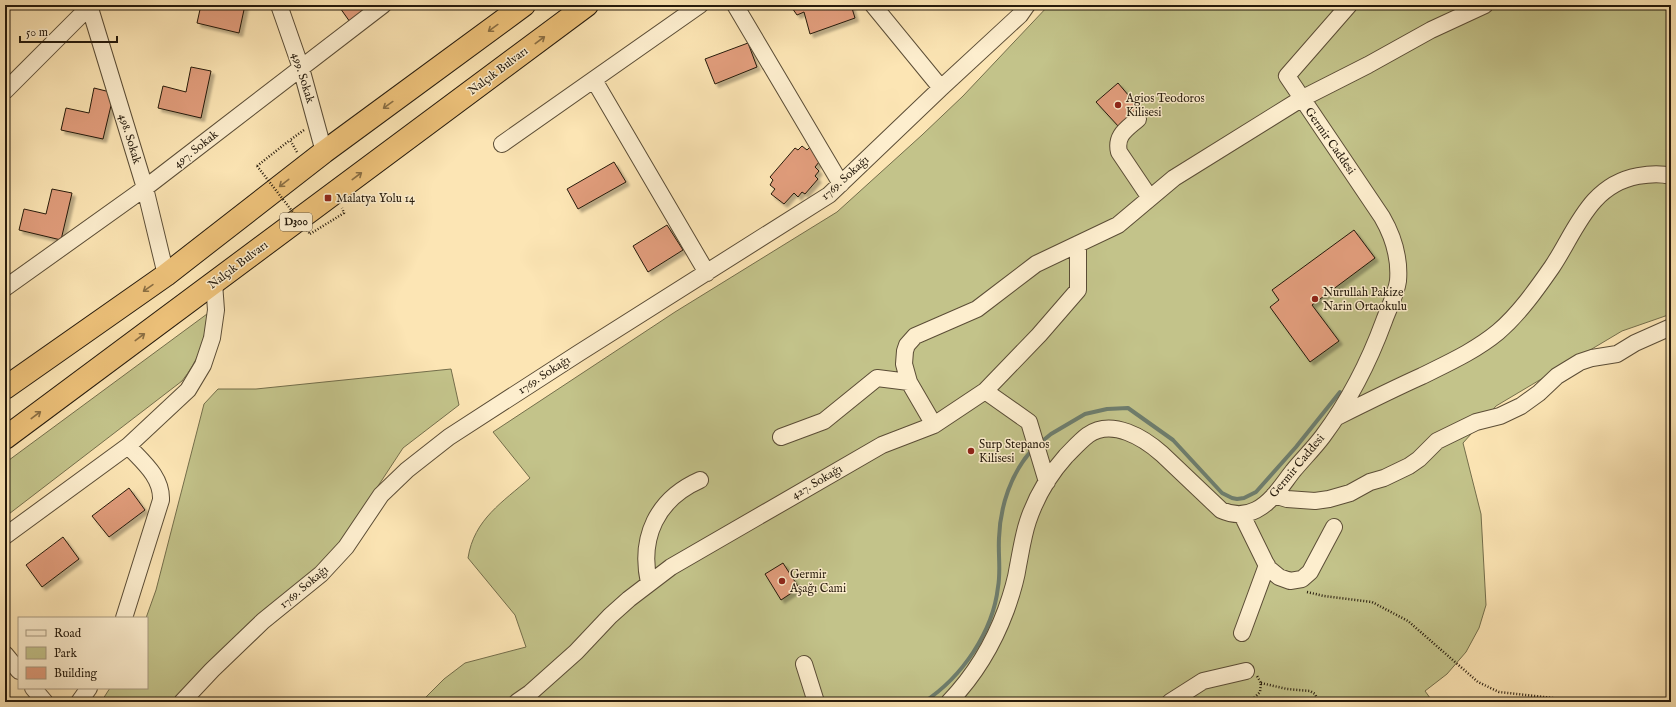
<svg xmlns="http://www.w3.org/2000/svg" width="1676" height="707" font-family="'IM FELL English',serif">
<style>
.green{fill:#c3c38a;stroke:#746e4b}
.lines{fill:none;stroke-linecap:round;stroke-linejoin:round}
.stream{stroke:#6e7d6d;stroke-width:4}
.building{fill:#e19d7c;stroke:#251a0c;filter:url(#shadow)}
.minor-casing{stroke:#5b4d36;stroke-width:18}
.highway-casing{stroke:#251a0c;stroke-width:24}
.path{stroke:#251a0c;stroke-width:2.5;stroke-dasharray:1 2;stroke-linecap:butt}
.minor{stroke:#fdeece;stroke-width:16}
.highway{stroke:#eec27a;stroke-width:22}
.path-bridge{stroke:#251a0c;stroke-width:2.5;stroke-dasharray:1 2;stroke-linecap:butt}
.oneway{stroke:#8a6e43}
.poi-dot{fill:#8f2418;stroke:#fdeece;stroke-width:1.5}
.labels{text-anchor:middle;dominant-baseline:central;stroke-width:3;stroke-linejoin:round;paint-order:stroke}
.shield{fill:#fdeece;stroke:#665a46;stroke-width:1}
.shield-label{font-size:11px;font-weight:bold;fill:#251a0c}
.street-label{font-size:12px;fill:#251a0c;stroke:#fdeece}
.poi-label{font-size:12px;fill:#251a0c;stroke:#fdeece;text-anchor:start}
</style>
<defs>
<filter id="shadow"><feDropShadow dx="3.5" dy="3.5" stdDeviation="1" flood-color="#0004"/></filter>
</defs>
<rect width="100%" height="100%" fill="#fce5b4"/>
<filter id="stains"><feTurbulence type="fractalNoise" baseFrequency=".005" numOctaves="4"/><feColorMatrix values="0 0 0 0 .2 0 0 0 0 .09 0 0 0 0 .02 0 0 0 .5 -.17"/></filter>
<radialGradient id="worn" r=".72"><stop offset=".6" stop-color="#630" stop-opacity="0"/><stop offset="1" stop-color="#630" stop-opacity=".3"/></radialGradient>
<path class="green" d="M1049 5H1671V314L1622 331 1496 406 1463 443 1481 514 1486 605 1479 628 1466 652 1447 674 1425 691 1433 702H421L444 679 465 663 526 647 515 615 468 558C474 519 503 502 530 478L493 432 675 312 837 212 922 135 963 96Z
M207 314C206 340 198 361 182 381L5 517V463Z
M451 369 459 405 403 448 332 556 180 702H101L110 688H147L146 618 156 590 204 404 218 389H256Z"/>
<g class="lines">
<path class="stream" d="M1040 443 1051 434 1085 414 1107 409 1128 408 1173 440 1222 493 1232 498 1237 499 1244 498 1256 492 1296 447 1340 392
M924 702C962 677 993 632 998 587 1001 571 998 555 999 538 1000 507 1011 472 1033 449"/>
</g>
<path class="building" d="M201 5 224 7V5H245L239 33 197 23Z
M338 5H373L350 22Z
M790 5H851L855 18 810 34 804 12 797 15Z
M748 43 757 67 715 84 705 59Z
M191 67 211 71 201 118 158 108 163 86 186 92Z
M1118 83 1140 109 1119 127 1096 102Z
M94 88 114 93 103 139 61 130 66 108 89 113Z
M802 146 807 150 811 146 824 156 815 167 819 171 815 176 818 179 805 194 802 192 798 197 794 193 784 204 771 194 775 189 770 185 773 180 770 177 795 148 798 150Z
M614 162 626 182 578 209 567 189Z
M52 189 72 193 61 240 19 230 24 209 46 214Z
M667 225 683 250 648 272 633 246Z
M1354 230 1375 258 1312 305 1339 341 1310 362 1270 307 1279 300 1272 290Z
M129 488 145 510 109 537 92 516Z
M63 537 79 559 42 587 26 565Z
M783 563 799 588 781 600 765 574Z"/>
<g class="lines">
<defs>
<path id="minor" d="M89 5 145 188 166 275
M279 5 301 68 324 152
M735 5 841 184
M873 5 941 88
M594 80 707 273
M5 91 89 7
M1138 119C1127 129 1115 135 1119 152L1150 198
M502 144 700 5
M5 288 145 188 383 5
M985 391 1029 422 1047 482
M1337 417C1365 403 1393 389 1422 376 1448 363 1475 351 1498 332 1519 314 1536 290 1552 267 1576 231 1589 185 1638 176 1649 174 1660 173 1671 176
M934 425 909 382 904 364 905 351 907 345 915 336 977 309 1036 264 1118 225 1174 178 1301 99 1368 65 1431 30 1485 5
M781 437 824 421 877 378 909 382
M1274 495 1287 499 1315 501 1329 499 1350 493 1370 482 1384 478 1409 466 1419 459 1437 441 1476 422 1500 416 1521 406 1539 393 1557 376 1580 362 1592 358 1617 354 1635 343 1671 327
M1242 515 1268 568 1279 577 1290 581 1302 579 1310 572 1334 527
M5 536 128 446 188 390 203 365 212 338 216 310 214 283
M649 583C639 537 657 499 700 480
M124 618 161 500C162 477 143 462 128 446
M1242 633 1267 565
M5 654 19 671
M804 664 816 702
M33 688 45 702
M79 702 89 688
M182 702 212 670 263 621 321 574 346 547 381 495 407 470 449 437 579 353 829 195 941 88 1020 15 1027 5
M517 702 530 693 576 652 610 616 629 599 671 567 882 445 934 425 985 391 1039 335 1078 290V244
M949 702C975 675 993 645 1006 610 1011 596 1016 580 1018 566 1021 551 1023 536 1028 521 1036 497 1049 475 1066 456 1073 449 1080 441 1088 435 1112 418 1144 438 1162 454L1221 510C1232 515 1244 516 1256 510 1272 502 1282 485 1293 471 1303 459 1314 448 1323 436 1349 401 1369 362 1384 321 1389 307 1396 295 1398 281 1400 257 1393 236 1382 217L1287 76 1349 5
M1170 702 1203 681 1246 671"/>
<path id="highway" d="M5 388 166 275 324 152 524 5
M5 438 587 5"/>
</defs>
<use href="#minor" class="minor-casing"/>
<use href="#highway" class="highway-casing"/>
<path class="path" d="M297 152 290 140 304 130
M257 166 290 140
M310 234 344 213 342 208
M1307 592 1324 596 1372 602 1408 621 1478 682 1499 692 1589 702
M1261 683 1287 689 1310 691 1315 694 1319 702
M1250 702 1260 692 1261 683 1257 676"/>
<use href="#minor" class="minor"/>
<use href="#highway" class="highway"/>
<path class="path-bridge" d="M257 166 310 234"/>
</g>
<defs><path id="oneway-shaft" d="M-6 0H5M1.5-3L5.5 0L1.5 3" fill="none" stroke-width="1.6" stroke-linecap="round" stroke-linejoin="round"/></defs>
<g class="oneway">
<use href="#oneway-shaft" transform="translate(493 28) rotate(144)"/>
<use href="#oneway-shaft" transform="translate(540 40) rotate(-37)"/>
<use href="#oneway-shaft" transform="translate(388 105) rotate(144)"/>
<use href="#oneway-shaft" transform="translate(357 176) rotate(-37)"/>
<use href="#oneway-shaft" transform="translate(284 183) rotate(142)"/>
<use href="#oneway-shaft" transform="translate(148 288) rotate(145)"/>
<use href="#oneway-shaft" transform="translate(140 337) rotate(-37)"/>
<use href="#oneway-shaft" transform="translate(36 415) rotate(-37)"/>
</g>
<g class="poi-dot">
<circle cx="1118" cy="105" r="4"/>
<rect x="324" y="194" width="8" height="8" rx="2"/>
<circle cx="1315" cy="299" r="4"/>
<circle cx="971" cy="451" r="4"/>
<circle cx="782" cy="581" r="4"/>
</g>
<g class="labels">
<rect class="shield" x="280" y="213" width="32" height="18" rx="3"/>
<g class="shield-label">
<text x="296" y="222">D300</text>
</g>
<g class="street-label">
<text transform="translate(498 71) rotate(-37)">Nalçık Bulvarı</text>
<text transform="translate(303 78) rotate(73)">499. Sokak</text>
<text transform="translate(130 139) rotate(73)">498. Sokak</text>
<text transform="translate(1330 141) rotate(55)">Germir Caddesi</text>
<text transform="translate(196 149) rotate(-38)">497. Sokak</text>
<text transform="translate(845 178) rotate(-42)">1769. Sokağı</text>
<text transform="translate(238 265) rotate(-37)">Nalçık Bulvarı</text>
<text transform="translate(544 375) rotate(-33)">1769. Sokağı</text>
<text transform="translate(1297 466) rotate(-50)">Germir Caddesi</text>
<text transform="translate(817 482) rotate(-30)">427. Sokağı</text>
<text transform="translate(304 587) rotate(-40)">1769. Sokağı</text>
</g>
<g class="poi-label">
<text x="1126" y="98">Agios Teodoros<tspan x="1126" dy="14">Kilisesi</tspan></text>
<text x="336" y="198">Malatya Yolu 14</text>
<text x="1323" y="292">Nurullah Pakize<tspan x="1323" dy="14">Narin Ortaokulu</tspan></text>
<text x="979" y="444">Surp Stepanos<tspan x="979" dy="14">Kilisesi</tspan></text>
<text x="790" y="574">Germir<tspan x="790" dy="14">Aşağı Cami</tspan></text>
</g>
</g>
<rect width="1676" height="707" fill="none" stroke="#fce5b4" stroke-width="20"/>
<rect x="6" y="6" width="1664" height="695" fill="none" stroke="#251a0c" stroke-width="2"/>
<rect x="10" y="10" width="1656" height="687" fill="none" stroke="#251a0c"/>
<rect x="18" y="617" width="130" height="72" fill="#fdeece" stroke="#a79980"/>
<rect x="26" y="630" width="20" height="6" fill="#fdeece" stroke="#a79980"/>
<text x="54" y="637" font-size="12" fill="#251a0c">Road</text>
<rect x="26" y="647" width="20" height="12" fill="#c3c38a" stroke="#a79980"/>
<text x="54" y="657" font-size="12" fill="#251a0c">Park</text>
<rect x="26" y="667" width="20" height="12" fill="#e19d7c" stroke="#a79980"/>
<text x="54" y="677" font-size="12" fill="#251a0c">Building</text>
<path d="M20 36v6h97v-6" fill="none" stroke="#251a0c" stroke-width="2"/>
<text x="26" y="36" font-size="12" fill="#251a0c" stroke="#fdeece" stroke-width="3" paint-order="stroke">50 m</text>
<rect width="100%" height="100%" filter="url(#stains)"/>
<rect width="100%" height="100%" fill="url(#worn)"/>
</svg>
